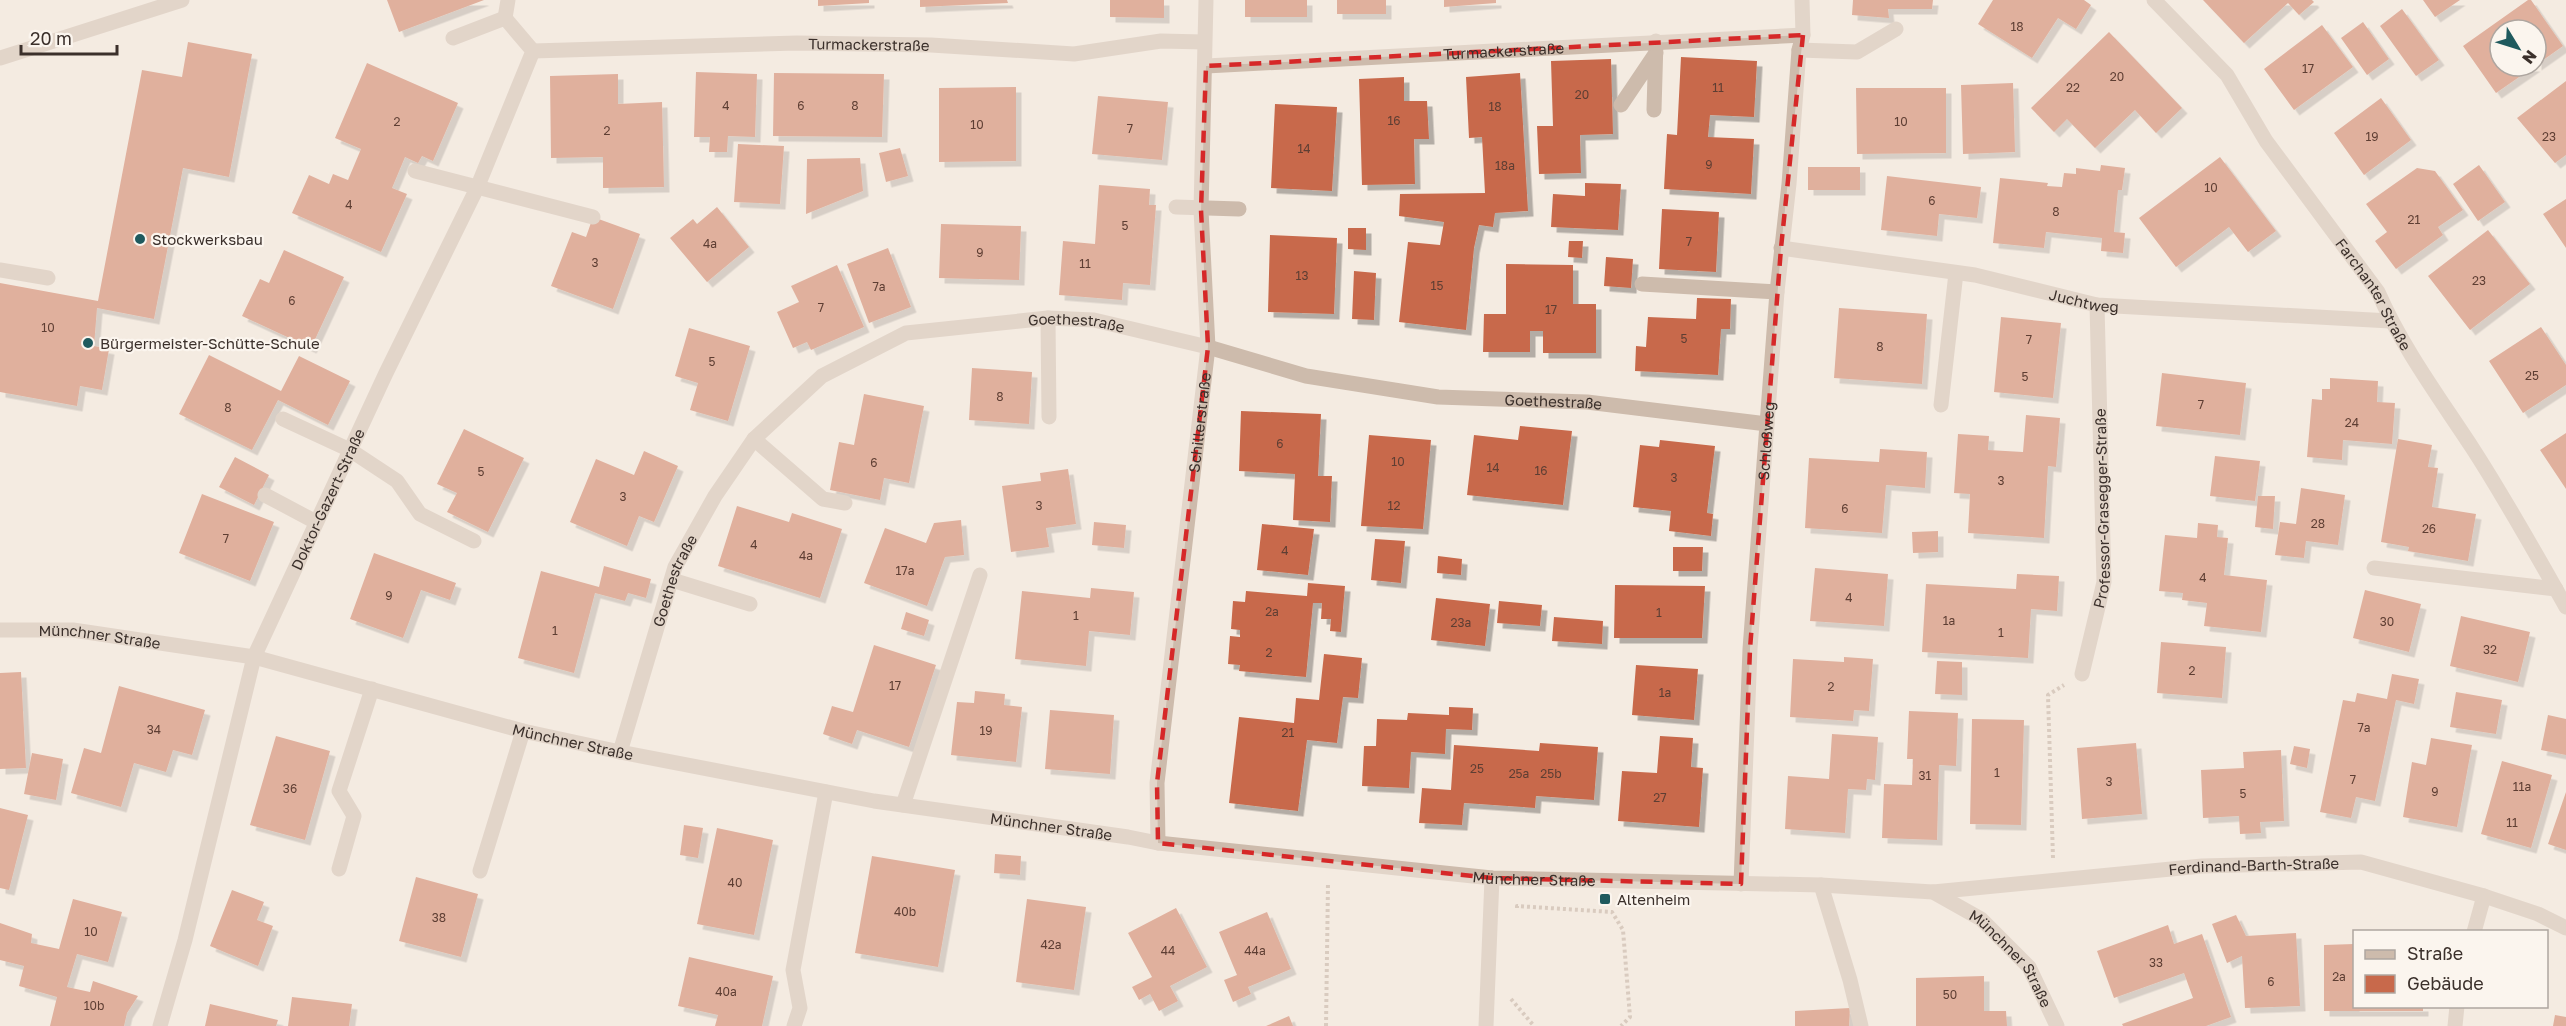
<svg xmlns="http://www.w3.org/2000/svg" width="2566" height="1026" font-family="'Golos Text',sans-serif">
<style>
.building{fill:#c8694b;filter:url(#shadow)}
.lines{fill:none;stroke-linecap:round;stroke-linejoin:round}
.path{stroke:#b9a596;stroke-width:4;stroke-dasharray:3 3;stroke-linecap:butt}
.lane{stroke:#cdbbac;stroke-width:15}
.street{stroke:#cdbbac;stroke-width:15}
.marked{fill:none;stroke:#d62828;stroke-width:4.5;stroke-dasharray:12 8;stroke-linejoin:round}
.poi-dot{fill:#1f5a5e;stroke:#fbf5ee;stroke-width:2}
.labels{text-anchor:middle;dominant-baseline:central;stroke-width:4.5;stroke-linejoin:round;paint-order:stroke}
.number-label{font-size:12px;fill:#5e3e33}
.street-label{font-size:15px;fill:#3b302b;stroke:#fbf5ee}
.poi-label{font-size:15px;fill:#3b302b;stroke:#fbf5ee;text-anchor:start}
</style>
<defs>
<filter id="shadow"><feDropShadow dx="5.5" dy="5.5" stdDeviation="0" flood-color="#0004"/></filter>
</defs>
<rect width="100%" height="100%" fill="#f4ebe1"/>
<path class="building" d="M387 0H484L399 32Z
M818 0H869V3L818 6Z
M920 0H1007L1008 3 920 7Z
M1110 0H1164V18L1110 17Z
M1245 0H1307V17H1245Z
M1337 0H1386V14H1337Z
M1444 0H1496V3L1444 7Z
M1853 0H1933L1932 9H1888L1889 18 1852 15Z
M1993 0H2084L2091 5 2076 29 2058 18 2032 58 1978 24Z
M2203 0H2312L2314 2 2299 15 2288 3 2244 43Z
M2423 0H2460L2435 17Z
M2528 0H2531L2563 46 2536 65V30H2500V66H2535L2496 93 2463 46Z
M2402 9 2439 60 2416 76 2380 26Z
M2363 22 2389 59 2367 75 2341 38Z
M2322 25 2353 67 2294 110 2264 69Z
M2109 32 2182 108 2156 133 2135 110 2095 148 2067 119 2054 132 2031 108Z
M188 42 252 54 229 177 183 168 154 319 97 308 94 346 109 349 102 390 80 386 77 406 0 392V283L98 301 142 70 182 77Z
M1681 57 1757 61 1754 117 1710 115 1708 137 1754 139 1751 194 1664 189 1667 134 1677 135Z
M1611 59 1613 134 1580 135 1581 173 1539 174 1537 126H1553L1551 61Z
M367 63 458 103 433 161 422 156 418 163 405 157 392 188 407 194 381 252 292 213 309 175 329 184 333 174 348 180 361 149 335 138Z
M696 72 757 74 755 137 728 136 727 152H709L710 137H694Z
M774 73 884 74 882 137 773 136Z
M1520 73 1528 211 1495 213 1493 227 1479 225 1474 248 1466 330 1399 322 1408 242 1440 245 1444 222 1399 216 1400 194 1485 193 1482 137 1469 138 1466 77Z
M618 74V104L662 102 664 187 603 188V157L551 158 550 76Z
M1404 77V101H1427L1429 139H1414L1415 184 1362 185 1359 79Z
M2566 81V155L2555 163 2517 118Z
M2013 83 2015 152 1963 154 1961 85Z
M1016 87V161L939 162V88Z
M1856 88H1946V153L1857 154Z
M1098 96 1168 102 1162 160 1092 154Z
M2381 98 2411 140 2364 175 2334 133Z
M1275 104 1337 107 1332 191 1271 188Z
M738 144 784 146 780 204 734 202Z
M900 148 908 176 886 182 879 153Z
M2220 157 2276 231 2248 252 2229 227 2176 267 2139 218Z
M860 158 863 191 806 214 807 159Z
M2101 165 2125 168 2122 190H2118L2114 232 2125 233 2123 253 2101 251 2102 238 2046 232 2044 248 1993 243 2000 178 2048 183 2047 186 2062 187 2064 173 2076 174V168L2100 171Z
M2479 165 2505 202 2478 221 2453 184Z
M1808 167H1860V190H1808Z
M2417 168 2435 171 2463 210 2438 227 2443 235 2396 269 2375 241 2387 232 2366 204Z
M1887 176 1981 187 1977 218 1939 214 1937 236 1881 230Z
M1585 183 1621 184 1618 230 1551 227 1553 194 1585 196Z
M1099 185 1150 189 1149 205H1156L1150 285 1123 283 1122 300 1059 295 1063 241 1095 244Z
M2566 199V248L2543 214Z
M717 207 749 247 707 282 670 238 693 219 697 224Z
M1662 209 1719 212 1716 272 1659 269Z
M593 217 640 234 613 309 551 286 572 232 586 237Z
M941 224 1021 226 1019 280 939 278Z
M1348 228H1366V250L1348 249Z
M2488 230 2530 284 2470 330 2428 276Z
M1270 235 1337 238 1334 314 1268 312Z
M1569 241H1583L1582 258 1568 257Z
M888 248 911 307 869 323 847 264Z
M284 250 344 277 311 348 242 316 260 279 269 283Z
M1606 257 1633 259 1631 288 1604 286Z
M1506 264 1573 265V304H1596V353H1543V331H1530V352H1483L1484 314H1506Z
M837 265 864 327 811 350 807 342 793 348 777 312 799 302 791 286Z
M1354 271 1376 273 1374 320 1352 319Z
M1697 298 1731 299 1730 329H1721L1718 375 1635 371 1636 346 1646 347 1648 317 1696 319Z
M1839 308 1927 314 1922 384 1834 378Z
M2001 317 2061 323 2053 398 1994 392Z
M2541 327 2566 365V385L2523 413 2489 361Z
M689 328 750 346 728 421 690 410 698 383 675 376Z
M209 355 281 391 299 356 350 381 328 425 278 400 252 450 179 414Z
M972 368 1032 372 1029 424 969 420Z
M2162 373 2246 383 2240 435 2156 426Z
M2330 378 2378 381 2377 402 2395 403 2392 444 2343 440 2342 460 2307 457 2312 399 2322 400V389H2330Z
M864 394 924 406 909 483 884 478 880 500 830 490 839 442 854 445Z
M1241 411 1321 414 1318 476H1332L1330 522 1293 520 1295 474 1239 471Z
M2026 415 2060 418 2056 467 2048 466 2044 538 1968 533 1970 494 1954 493 1958 434 1989 436 1988 450 2023 452Z
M1520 426 1572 431 1563 505 1467 495 1474 435 1518 440Z
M464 429 524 458 488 532 447 512 457 493 437 484Z
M2566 433V489L2540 450Z
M1369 435 1431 440 1423 529 1361 526Z
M2398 439 2432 445 2428 467 2438 468 2432 507 2476 514 2468 561 2408 551 2409 547 2381 542Z
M1660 440 1715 446 1707 513 1713 514 1711 536 1669 531 1671 511 1633 507 1640 445 1659 447Z
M1880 449 1927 452 1925 488 1886 485 1882 533 1805 528 1809 458 1879 462Z
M644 451 678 466 654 522 639 516 627 546 570 522 596 459 634 475Z
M2215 456 2260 461 2255 501 2210 496Z
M235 457 269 475 254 505 219 487Z
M1068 469 1076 524 1046 528 1049 547 1011 552 1002 486 1041 481 1040 473Z
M2301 488 2345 495 2338 545 2306 541 2304 558 2275 555 2280 522 2296 524Z
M202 494 274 522 250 581 179 553Z
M2258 496H2275L2273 529 2255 527Z
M737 506 789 522 792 513 842 529 820 598 718 566Z
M961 520 964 555 945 557 927 606 864 583 885 528 926 543 934 523Z
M1094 522 1126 525 1124 548 1092 545Z
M2198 523 2218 525 2217 537 2228 538 2224 575 2267 580 2261 632 2204 626 2207 603 2182 600 2183 593 2159 591 2165 535 2197 538Z
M1262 524 1314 529 1308 575 1257 570Z
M1938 531V552L1913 553 1912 532Z
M1375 539 1405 541 1401 583 1371 580Z
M1673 547H1703L1702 571H1673Z
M374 553 456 583 450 600 421 590 403 638 350 619Z
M1438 556 1462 559 1461 575 1437 573Z
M604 566 651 579 646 598 628 593 625 601 595 593 574 673 518 658 541 571 599 587Z
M1815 568 1888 574 1884 626 1810 621Z
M2017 574 2059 576 2057 611 2031 609 2028 658 1922 652 1926 584 2016 589Z
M1308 583 1345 586 1341 632 1330 631 1331 619H1321L1322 603H1313L1306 677 1239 671 1240 665 1228 664 1230 636 1240 637V630L1231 629 1233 601 1245 602 1246 591 1307 596Z
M1615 585 1705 586 1702 638H1614Z
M1091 588 1134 592 1130 635 1089 631 1086 666 1015 659 1022 591 1090 598Z
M2365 590 2421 604 2409 652 2353 638Z
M1436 598 1490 604 1485 646 1431 640Z
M1499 601 1542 605 1540 626 1497 623Z
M906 612 929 620 924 636 901 629Z
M2461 616 2530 632 2518 682 2450 666Z
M1554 617 1603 621 1602 644 1552 641Z
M2161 642 2226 647 2222 698 2157 693Z
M874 645 936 665 909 747 857 730 852 744 823 734 832 706 853 712Z
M1324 654 1362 658 1358 698 1343 697 1337 743 1307 740 1298 811 1229 803 1239 717 1294 723 1296 698 1319 700Z
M1844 657 1873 659 1869 711 1854 710 1853 721 1790 717 1793 659 1844 662Z
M1937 661 1962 662V695L1935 694Z
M1636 665 1698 669 1694 720 1632 715Z
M21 672 26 768 0 769V673Z
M2392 674 2419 679 2414 704 2396 700 2375 801 2356 797 2351 818 2320 812 2343 700 2355 702 2357 693 2387 699Z
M119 686 205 710 192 755 173 750 166 772 134 763 121 807 71 793 84 748 101 753Z
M975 691 1005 694 1004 705 1022 707 1016 762 951 755 957 702 974 703Z
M2456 692 2502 700 2496 734 2450 727Z
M1449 707 1473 708 1472 730 1446 729 1445 754 1411 752 1409 788 1362 786 1364 746H1376L1377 719 1407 720 1408 713 1449 715Z
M1050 710 1114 715 1110 774 1045 769Z
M1909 711 1958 713 1956 766 1939 765 1937 840 1882 838 1884 784 1912 785 1913 759H1907Z
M2548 715 2566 719V755L2541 750Z
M1972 719 2024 720 2021 825 1970 824Z
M1832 734 1878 737 1875 780 1867 779 1866 790 1848 789 1845 833 1785 829 1788 776 1829 779Z
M276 736 330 751 305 840 250 825Z
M1660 736 1693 738 1691 767 1703 768 1699 827 1618 821 1622 771 1657 773Z
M2431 738 2472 745 2457 827 2403 817 2412 762 2426 765Z
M1540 743 1598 747 1594 800 1536 796 1535 808 1464 803 1462 825 1419 823 1422 788 1451 790 1454 745 1539 751Z
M2136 743 2142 814 2082 819 2077 748Z
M2294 746 2310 749 2307 768 2290 764Z
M2281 750 2284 821 2260 822 2261 833 2240 834 2239 816 2203 818 2201 770 2244 768 2243 752Z
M32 753 63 759 56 800 24 794Z
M2502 761 2552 775 2531 848 2481 834Z
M2566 792V850L2548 844Z
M0 808 28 815 9 890 0 888Z
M684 825 703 828 698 858 680 855Z
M717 828 773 840 754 935 697 924Z
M995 854 1021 856 1020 875 994 873Z
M872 856 955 870 938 967 855 953Z
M416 877 478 894 461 957 399 941Z
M232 890 264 902 257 920 273 926 258 966 210 946Z
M73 899 122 912 108 962 77 954 67 987 90 992 93 981 138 996 127 1013 124 1026H50L57 997 19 986 24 966 0 960V923L32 934 31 943 59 949Z
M1027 899 1086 907 1074 990 1016 982Z
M1176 908 1207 967 1170 986 1178 1001 1159 1011 1150 994 1139 1000 1132 987 1152 977 1128 933Z
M1267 912 1291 969 1248 987 1251 994 1233 1002 1224 980 1237 975 1219 932Z
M2236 915 2246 936 2296 933 2300 1006 2245 1008 2242 956 2227 963 2212 924Z
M2168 925 2174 944 2202 934 2231 1017 2206 1026H2123L2122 1024 2193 998 2184 973 2114 998 2097 951Z
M2354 944V1006H2423V1011H2324V945Z
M689 957 773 976 762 1026H715L718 1015 678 1006Z
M1984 976V1011H2006L2007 1026H1916V978Z
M292 997 352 1004 349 1026H288Z
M210 1004 278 1020 276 1026H205Z
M1850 1008 1849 1026H1795V1011Z
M2555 1015 2566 1017V1026H2553Z
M1289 1016 1293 1026H1266Z"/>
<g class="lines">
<path class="path" d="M2053 858 2048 695 2064 685
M1517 908V906L1612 912 1623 930 1630 1017 1621 1026
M1511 999 1534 1026
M1326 1026 1328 883"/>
<path class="lane" d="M453 38 505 18
M1799 50 1857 52 1896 29
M1621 105 1656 53
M1654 110 1656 41
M415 171 593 217
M1176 207 1239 209
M0 270 48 278
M1642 284 1777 292
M1048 318 1049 417
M1941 405 1956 273
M283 419 350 450 397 481 420 514 474 541
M754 439 823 499 845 503
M265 495 316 522
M2374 568 2556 589
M672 580 750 604
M903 805 980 575
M339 869 354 816 339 791 372 689
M480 871 523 731
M1821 885 1850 980 1861 1026
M794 1026 800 1008 793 970 826 792
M1486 1026 1492 878"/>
<g class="street">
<path id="s1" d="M2154 0 2227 75 2266 141 2378 292C2403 349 2439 397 2473 449 2506 500 2536 554 2566 607"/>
<path id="s2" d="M533 51 797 43 931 45 1074 54 1161 41 1204 42"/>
<path d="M0 58 182 0"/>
<path id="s3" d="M1206 66 1803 35"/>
<path id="s4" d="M1781 248 1975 275 2097 305 2390 321"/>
<path id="s5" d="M0 630H73L254 657 523 731 620 752 874 801 1128 837 1158 843 1492 878 1821 885 1933 892 1981 919 2029 967 2057 1026"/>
<path id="s6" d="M2082 674 2104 582 2097 305"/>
<path id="s7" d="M620 752 675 567 715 496 754 439 822 376 906 333 1048 318 1094 320 1208 347 1306 376 1438 397 1587 402 1767 424"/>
<path id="s8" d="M1158 843 1157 783 1208 347 1201 210 1206 0"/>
<path id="s9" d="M1741 884 1750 649 1777 292 1789 184 1799 50 1803 35 1802 0"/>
<path id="s10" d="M1933 892 2202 866 2361 862 2484 896 2538 914 2566 928"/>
<path d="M2474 932 2484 896"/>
<path id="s11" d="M160 1026 185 940 254 657 386 373 477 188 533 51 505 18 508 0"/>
<path d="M2455 1026 2457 1006"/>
</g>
</g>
<path d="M0 0H2566V1026H0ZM1803 35 1781 248 1750 649 1741 884 1492 878 1158 843 1157 783 1208 347 1201 210 1206 66Z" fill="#f4ebe1" fill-opacity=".55" fill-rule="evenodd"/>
<path class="marked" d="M1803 35 1781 248 1750 649 1741 884 1492 878 1158 843 1157 783 1208 347 1201 210 1206 66Z"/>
<g class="poi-dot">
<circle cx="140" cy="239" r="6"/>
<circle cx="88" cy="343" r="6"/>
<rect x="1599" y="893" width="12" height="12" rx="3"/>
</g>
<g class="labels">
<g class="number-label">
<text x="2017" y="26">18</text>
<text x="2308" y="68">17</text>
<text x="2117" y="76">20</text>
<text x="1718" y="87">11</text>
<text x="2073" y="87">22</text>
<text x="1582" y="94">20</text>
<text x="726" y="105">4</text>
<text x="801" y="105">6</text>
<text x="855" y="105">8</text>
<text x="1495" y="106">18</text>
<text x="1394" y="120">16</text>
<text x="397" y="121">2</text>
<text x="1901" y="121">10</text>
<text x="977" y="124">10</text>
<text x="1130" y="128">7</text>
<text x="607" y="130">2</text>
<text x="2372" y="136">19</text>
<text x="2549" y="136">23</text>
<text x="1304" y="148">14</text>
<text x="1709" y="164">9</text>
<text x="1505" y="165">18a</text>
<text x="2211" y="187">10</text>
<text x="1932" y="200">6</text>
<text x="349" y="204">4</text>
<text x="2056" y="211">8</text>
<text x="2414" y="219">21</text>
<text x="1125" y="225">5</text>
<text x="1689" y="241">7</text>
<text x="710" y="243">4a</text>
<text x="980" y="252">9</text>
<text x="595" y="262">3</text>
<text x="1085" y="263">11</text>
<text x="1302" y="275">13</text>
<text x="2479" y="280">23</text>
<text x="1437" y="285">15</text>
<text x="879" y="286">7a</text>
<text x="292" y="300">6</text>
<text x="821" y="307">7</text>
<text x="1551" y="309">17</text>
<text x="48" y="327">10</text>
<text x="1684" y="338">5</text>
<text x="2029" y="339">7</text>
<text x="1880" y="346">8</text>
<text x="712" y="361">5</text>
<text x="2532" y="375">25</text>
<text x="2025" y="376">5</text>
<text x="1000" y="396">8</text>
<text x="2201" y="404">7</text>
<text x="228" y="407">8</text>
<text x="2352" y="422">24</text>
<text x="1280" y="443">6</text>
<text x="1398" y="461">10</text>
<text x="874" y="462">6</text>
<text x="1493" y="467">14</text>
<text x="1541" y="470">16</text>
<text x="481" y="471">5</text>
<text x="1674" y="477">3</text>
<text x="2001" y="480">3</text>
<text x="623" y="496">3</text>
<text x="1039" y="505">3</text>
<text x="1394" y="505">12</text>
<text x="1845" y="508">6</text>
<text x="2318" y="523">28</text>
<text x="2429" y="528">26</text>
<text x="226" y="538">7</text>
<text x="754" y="544">4</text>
<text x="1285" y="550">4</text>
<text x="806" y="555">4a</text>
<text x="905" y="570">17a</text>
<text x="2203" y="577">4</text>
<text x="389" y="595">9</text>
<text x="1849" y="597">4</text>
<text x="1272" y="611">2a</text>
<text x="1659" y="612">1</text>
<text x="1076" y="615">1</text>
<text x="1949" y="620">1a</text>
<text x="2387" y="621">30</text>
<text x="1461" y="622">23a</text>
<text x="555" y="630">1</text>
<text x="2001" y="632">1</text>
<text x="2490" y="649">32</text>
<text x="1269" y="652">2</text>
<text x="2192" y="670">2</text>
<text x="895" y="685">17</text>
<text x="1831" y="686">2</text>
<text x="1665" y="692">1a</text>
<text x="2364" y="727">7a</text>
<text x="154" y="729">34</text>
<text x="986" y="730">19</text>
<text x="1288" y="732">21</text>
<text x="1477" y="768">25</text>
<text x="1997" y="772">1</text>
<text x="1519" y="773">25a</text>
<text x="1551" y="773">25b</text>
<text x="1925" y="775">31</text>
<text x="2353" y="779">7</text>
<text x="2109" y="781">3</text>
<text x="2522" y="786">11a</text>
<text x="290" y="788">36</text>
<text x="2435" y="791">9</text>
<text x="2243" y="793">5</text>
<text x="1660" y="797">27</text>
<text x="2512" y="822">11</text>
<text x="735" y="882">40</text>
<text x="905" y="911">40b</text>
<text x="439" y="917">38</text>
<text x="91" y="931">10</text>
<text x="1051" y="944">42a</text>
<text x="1168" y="950">44</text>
<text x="1255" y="950">44a</text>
<text x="2156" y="962">33</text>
<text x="2339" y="976">2a</text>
<text x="2271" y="981">6</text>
<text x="726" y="991">40a</text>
<text x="1950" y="994">50</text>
<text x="94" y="1005">10b</text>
</g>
<g class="street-label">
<text stroke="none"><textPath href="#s2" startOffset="336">Turmackerstraße</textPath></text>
<text stroke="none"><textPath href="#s3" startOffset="298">Turmackerstraße</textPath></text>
<text stroke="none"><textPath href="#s1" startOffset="369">Farchanter Straße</textPath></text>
<text stroke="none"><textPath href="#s4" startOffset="308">Juchtweg</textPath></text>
<text stroke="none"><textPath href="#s7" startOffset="702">Goethestraße</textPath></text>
<text stroke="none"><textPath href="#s7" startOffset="1188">Goethestraße</textPath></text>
<text stroke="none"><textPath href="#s8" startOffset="423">Schillerstraße</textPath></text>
<text stroke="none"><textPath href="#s9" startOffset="444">Schloßweg</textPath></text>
<text stroke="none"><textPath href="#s11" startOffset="555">Doktor-Gazert-Straße</textPath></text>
<text stroke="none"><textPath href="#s6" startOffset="168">Professor-Grasegger-Straße</textPath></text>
<text stroke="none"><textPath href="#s7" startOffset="180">Goethestraße</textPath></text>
<text stroke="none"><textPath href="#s5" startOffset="100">Münchner Straße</textPath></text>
<text stroke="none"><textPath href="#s5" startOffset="586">Münchner Straße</textPath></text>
<text stroke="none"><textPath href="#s5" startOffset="1072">Münchner Straße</textPath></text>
<text stroke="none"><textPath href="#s10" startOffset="322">Ferdinand-Barth-Straße</textPath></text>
<text stroke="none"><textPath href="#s5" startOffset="1558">Münchner Straße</textPath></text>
<text stroke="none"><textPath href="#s5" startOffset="2062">Münchner Straße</textPath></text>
</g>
<g class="poi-label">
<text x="152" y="239">Stockwerksbau</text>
<text x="100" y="343">Bürgermeister-Schütte-Schule</text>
<text x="1617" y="899">Altenheim</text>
</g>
</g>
<rect x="2353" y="930" width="195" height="78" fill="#fbf5ee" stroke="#aea6a0" stroke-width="1.5"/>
<rect x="2365" y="950" width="30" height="9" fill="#cdbbac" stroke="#aea6a0" stroke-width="1.5"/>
<text x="2407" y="960" font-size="18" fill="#3b302b">Straße</text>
<rect x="2365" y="975" width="30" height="18" fill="#c8694b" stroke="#aea6a0" stroke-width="1.5"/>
<text x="2407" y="990" font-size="18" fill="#3b302b">Gebäude</text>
<g transform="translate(2518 48) rotate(128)"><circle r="28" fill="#fbf5ee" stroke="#aea6a0" stroke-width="1.5"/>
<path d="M0-4.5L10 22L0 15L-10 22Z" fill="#1f5a5e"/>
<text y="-9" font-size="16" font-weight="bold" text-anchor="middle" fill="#3b302b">N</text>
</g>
<path d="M21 45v9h96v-9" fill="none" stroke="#3b302b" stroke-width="3"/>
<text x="30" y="45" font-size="18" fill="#3b302b" stroke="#fbf5ee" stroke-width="4.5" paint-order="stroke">20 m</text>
</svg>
